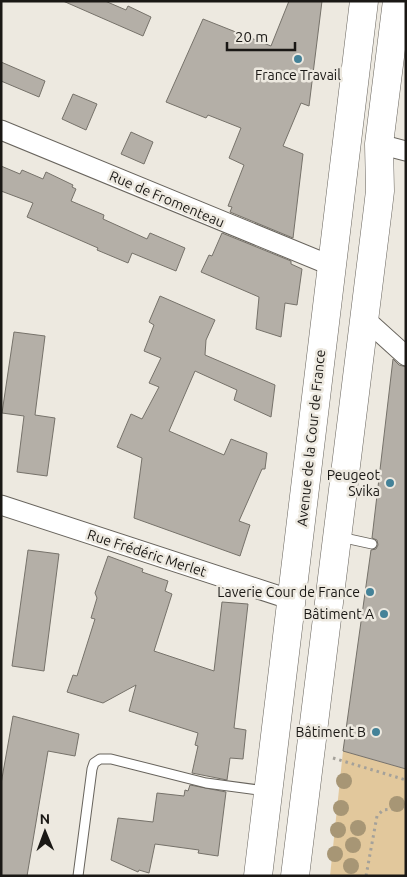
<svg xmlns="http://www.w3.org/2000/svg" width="407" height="877" font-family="Ubuntu,sans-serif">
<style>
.green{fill:#e2c89c}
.building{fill:#b4afa7;stroke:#76726a}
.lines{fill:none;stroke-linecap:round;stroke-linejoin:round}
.lane-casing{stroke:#68645d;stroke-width:11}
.street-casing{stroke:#68645d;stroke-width:21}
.primary-casing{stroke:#68645d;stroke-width:29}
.path{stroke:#a4a19a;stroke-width:3;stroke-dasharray:2.5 4;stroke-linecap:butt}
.lane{stroke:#fff;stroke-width:9}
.street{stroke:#fff;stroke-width:19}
.primary{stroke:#fff;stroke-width:28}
.tree{fill:#a79675}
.poi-dot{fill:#448298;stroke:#ede9e0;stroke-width:2}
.labels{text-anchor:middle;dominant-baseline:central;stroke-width:5;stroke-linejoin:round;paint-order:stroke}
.poi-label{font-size:14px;fill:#1a1815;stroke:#ede9e0;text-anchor:end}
.street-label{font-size:14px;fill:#1a1815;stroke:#ede9e0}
</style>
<rect width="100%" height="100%" fill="#ede9e0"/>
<path class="green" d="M343 751 406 769V876H330Z"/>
<path class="building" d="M63 1H105L126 10 128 6 151 17 143 36Z
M289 1H322L309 106 301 103 283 146 303 154 293 238 230 212 232 207 228 206 244 165 229 158 241 128 208 115 206 118 166 102 203 19 271 46Z
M1 62 45 81 39 97 1 81Z
M73 94 97 104 86 130 62 119Z
M131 132 153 142 144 164 121 154Z
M1 166 20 174 22 170 43 179 46 172 73 185 72 187 76 189 71 201 104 215 103 219 147 239 150 233 185 248 176 271 132 253 128 263 97 250 98 248 27 217 33 203 1 191Z
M222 233 291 261V264L302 269 297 305 285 303 281 337 256 329 259 297 201 272 209 255 212 256Z
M160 296 215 320 206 340 205 355 275 385 271 417 234 400 237 390 195 371 169 431 224 455 231 439 267 453 265 469H262L239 521 250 525 240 556 134 518 142 458 117 447 131 414 142 419 159 387 149 383 161 358 144 351 154 325 149 322Z
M14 332 45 336 35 415 55 418 47 476 17 472 24 416 2 413Z
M393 359 399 365 406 367V769L343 751 371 550 376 549 378 545 377 540 372 538Z
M28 550 59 554 44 671 12 666Z
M108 556 143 569 142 572 168 581 165 591 172 594 154 651 214 671 222 602 248 604 234 728 246 730 243 759 230 758 227 780 192 773 198 746 195 745 198 733 129 711 136 685 103 703 67 692 73 675 77 676 95 619 91 618 97 598 95 593Z
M13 716 79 734 75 756 48 751 27 876H1V784Z
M190 785 226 792 218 856 198 853 199 850 155 844 149 873 139 870 138 872 111 860 118 818 153 822 157 793 184 796 185 790 188 791Z"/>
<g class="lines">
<defs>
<path id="lane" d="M340 537 372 544
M78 876 92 769 94 763 100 759H111L206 783 266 791"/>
<path id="street" d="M1 130 332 266
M379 144 406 151
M364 318 406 356
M1 505 292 600"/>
<path id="primary" d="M258 876 364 1
M295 876 378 208 380 191 379 144 397 1"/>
</defs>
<use href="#lane" class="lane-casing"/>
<use href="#street" class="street-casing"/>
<use href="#primary" class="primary-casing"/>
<path class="path" d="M333 758 406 780
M366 876 377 816 383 810 406 808"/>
<use href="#lane" class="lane"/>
<use href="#street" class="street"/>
<use href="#primary" class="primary"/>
</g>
<g class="tree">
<circle cx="344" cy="781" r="8"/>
<circle cx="397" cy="804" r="8"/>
<circle cx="341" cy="808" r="8"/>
<circle cx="358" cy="828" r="8"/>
<circle cx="338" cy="830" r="8"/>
<circle cx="353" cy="845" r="8"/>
<circle cx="335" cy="854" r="8"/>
<circle cx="351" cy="866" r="8"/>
</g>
<g class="poi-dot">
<circle cx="298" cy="59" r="5"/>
<circle cx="390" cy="483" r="5"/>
<circle cx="370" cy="592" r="5"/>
<circle cx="384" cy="614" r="5"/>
<circle cx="376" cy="732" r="5"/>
</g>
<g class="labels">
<g class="poi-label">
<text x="298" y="75" text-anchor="middle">France Travail</text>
<text x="380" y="475">Peugeot<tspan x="380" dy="16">Svika</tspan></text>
<text x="360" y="592">Laverie Cour de France</text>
<text x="374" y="614">Bâtiment A</text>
<text x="366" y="732">Bâtiment B</text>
</g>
<g class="street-label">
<text transform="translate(167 199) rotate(23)">Rue de Fromenteau</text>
<text transform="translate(311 438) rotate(-84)">Avenue de la Cour de France</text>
<text transform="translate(147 553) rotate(18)">Rue Frédéric Merlet</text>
</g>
</g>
<rect width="407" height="877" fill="none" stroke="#1a1815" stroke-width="5"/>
<g transform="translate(45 832) rotate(359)" stroke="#ede9e0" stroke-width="4" paint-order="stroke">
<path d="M0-4L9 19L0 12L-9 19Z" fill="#1a1815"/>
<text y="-8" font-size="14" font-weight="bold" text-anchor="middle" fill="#1a1815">N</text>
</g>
<path d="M227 42v8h68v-8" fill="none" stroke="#1a1815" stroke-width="2.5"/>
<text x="235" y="42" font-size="15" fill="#1a1815" stroke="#ede9e0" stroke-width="4" paint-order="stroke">20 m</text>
</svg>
